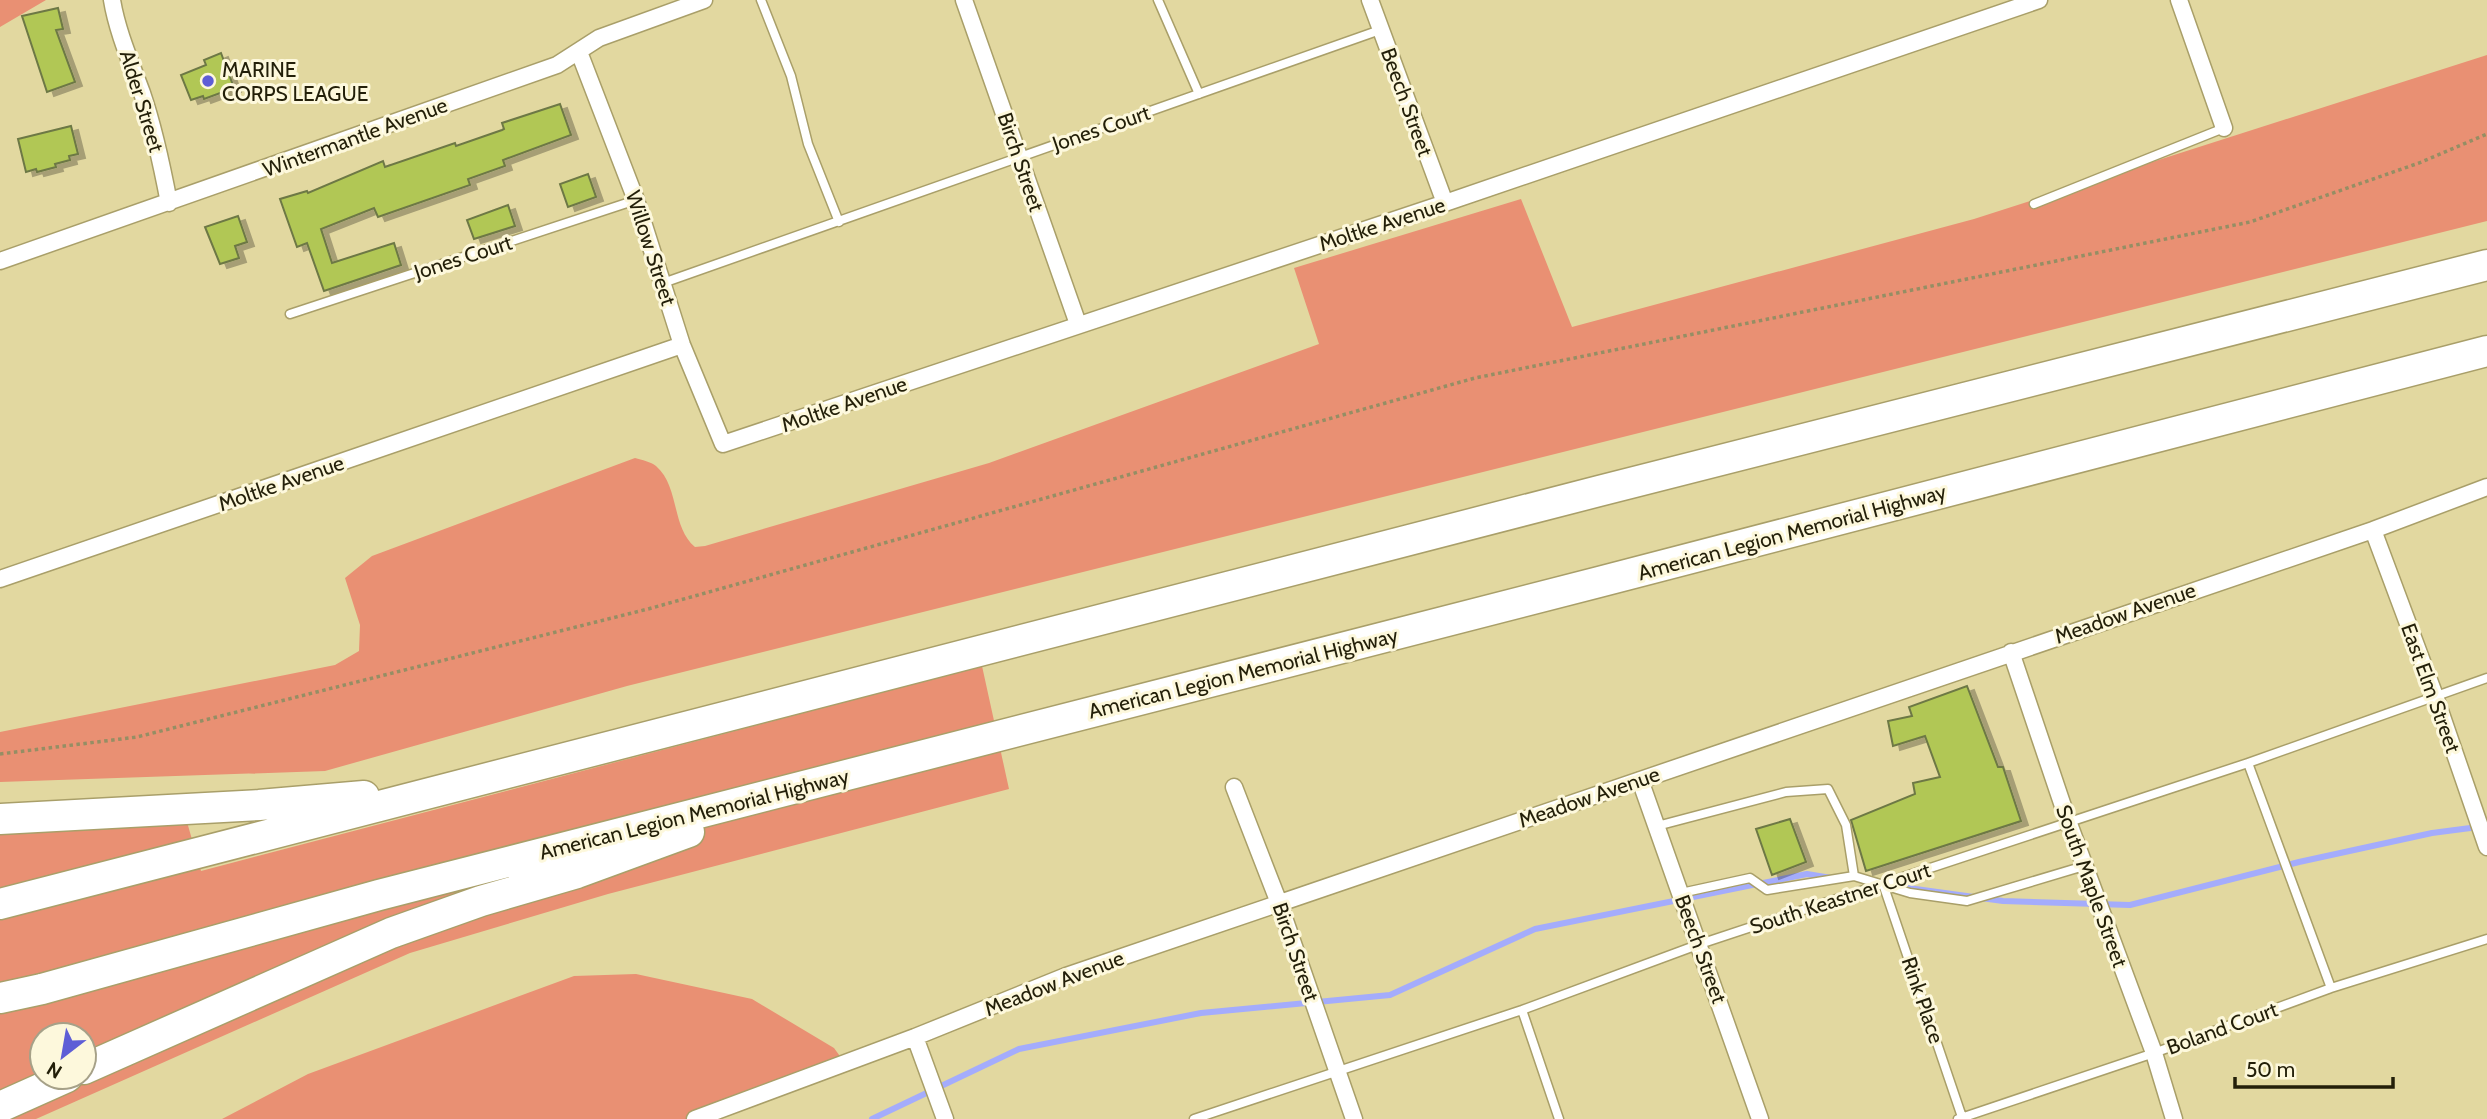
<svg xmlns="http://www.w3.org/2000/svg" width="2487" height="1119" font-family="Cabin,sans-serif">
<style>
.green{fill:#e99073;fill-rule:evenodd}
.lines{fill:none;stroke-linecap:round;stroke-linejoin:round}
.stream{stroke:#a4acfc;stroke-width:6}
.building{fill:#b1c754;stroke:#6d7845;stroke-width:2;filter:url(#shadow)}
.service-casing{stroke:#a99f69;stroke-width:11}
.minor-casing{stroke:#a99f69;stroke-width:19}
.motorway-casing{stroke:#a99f69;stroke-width:33}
.path{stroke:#958e64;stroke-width:3.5;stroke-dasharray:3.5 3.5;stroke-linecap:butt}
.service{stroke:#fff;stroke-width:8}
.minor{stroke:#fff;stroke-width:16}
.motorway{stroke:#fff;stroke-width:30}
.poi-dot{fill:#5e5ed6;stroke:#fdf8dc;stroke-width:2.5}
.labels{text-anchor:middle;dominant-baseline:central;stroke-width:6;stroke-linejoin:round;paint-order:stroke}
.poi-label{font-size:21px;fill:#231f09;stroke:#fdf8dc;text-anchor:start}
.street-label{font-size:21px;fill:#231f09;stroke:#fdf8dc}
</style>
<defs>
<filter id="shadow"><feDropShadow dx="7" dy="4" stdDeviation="0" flood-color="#0004"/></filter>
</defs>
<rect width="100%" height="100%" fill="#e2d8a0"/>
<path class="green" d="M0 0H46L0 27Z
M2487 55V221L627 686 325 771 0 782V732L335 665 359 651 360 625 345 578 372 556 635 458C642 460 651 462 656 466 680 487 671 527 695 547L705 546 989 463 1319 344 1294 268 1521 199 1572 327 1974 219Z
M982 666 1009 789 608 894 410 953 36 1119H0V834L187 822 201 871ZM42 1035H84V1077H42Z
M636 974 752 999 834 1048 850 1070 713 1119H222L308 1074 574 976Z"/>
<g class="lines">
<path class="stream" d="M1901 887 2003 901 2130 905 2299 862 2432 833 2478 827
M872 1119 1019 1049 1201 1013 1390 995 1535 929 1807 874 1831 878"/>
</g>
<path class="building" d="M58 8 63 29 56 30 75 82 47 92 22 16Z
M221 53 234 88 204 99 203 96 191 100 181 75 206 65 204 60Z
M560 104 571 135 503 160 505 166 468 179 470 185 378 217 374 208 321 229 332 263 394 243 401 265 324 291 307 243 297 247 280 199 307 191 308 193 383 161 385 167 455 143 456 146 502 130 504 129 502 123Z
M71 126 78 154 69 156 70 160 55 164 56 167 37 172 36 169 26 172 18 139Z
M588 174 596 197 568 207 560 184Z
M508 205 515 226 474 239 467 220Z
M238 216 247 242 235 246 239 258 220 264 205 227Z
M1967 686 1998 767H2003L2021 821 1866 871 1851 820 1915 794 1913 783 1940 777 1925 736 1893 746 1888 721 1912 716 1909 707Z
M1790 819 1806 862 1772 875 1756 829Z"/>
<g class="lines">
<defs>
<path id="service" d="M761 0 791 76 808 144 839 222
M1158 0 1199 94
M2034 204 2224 128
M663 283 1380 30
M290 314 636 200
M2248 763 2331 988
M1657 826 1786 792 1828 789 1846 825 1854 876 1767 890 1750 878 1681 893
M1854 876 1910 893 1967 901 2084 866
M1883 884 1962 1117
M1522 1010 1559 1119
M1194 1119 1522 1010 1700 944 2248 763 2487 678
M1958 1119 2154 1053 2331 988 2487 939"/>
<path id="minor" d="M112 0C117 31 131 63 142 93 154 128 162 166 169 203
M964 0 1078 324
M1370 0 1445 203
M2179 0 2224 128
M579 52 636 200 682 345 723 444 1445 203 2039 0
M0 261 557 65 599 38 704 0
M2373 530 2435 696 2487 847
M0 579 682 345
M2011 652 2068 821 2154 1053 2174 1119
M1640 780 1760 1119
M1234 787 1279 903 1354 1119
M915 1037 945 1119
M695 1119 915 1037 1066 976 2373 530 2487 487"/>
<path id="motorway" d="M0 819 259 805 364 796
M0 904 1599 491 2487 265
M0 998 42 989 379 895 1599 582 2487 351
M84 1069 391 933 481 901 577 873 689 832
M0 1107 67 1077"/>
</defs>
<use href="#service" class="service-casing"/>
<use href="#minor" class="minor-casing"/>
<use href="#motorway" class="motorway-casing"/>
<path class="path" d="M0 754 137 737 648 609 1475 378 2250 222 2419 163 2487 134"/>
<use href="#service" class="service"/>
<use href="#minor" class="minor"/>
<use href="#motorway" class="motorway"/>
</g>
<circle class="poi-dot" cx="208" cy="81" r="7"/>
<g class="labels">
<g class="poi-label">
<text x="222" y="69">MARINE<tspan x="222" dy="24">CORPS LEAGUE</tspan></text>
</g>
<g class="street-label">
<text transform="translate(142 101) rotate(73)">Alder Street</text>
<text transform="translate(1407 102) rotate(70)">Beech Street</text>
<text transform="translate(1101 128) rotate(-19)">Jones Court</text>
<text transform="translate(355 137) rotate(-20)">Wintermantle Avenue</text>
<text transform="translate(1021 162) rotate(71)">Birch Street</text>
<text transform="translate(1382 224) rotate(-18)">Moltke Avenue</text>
<text transform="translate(651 248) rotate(72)">Willow Street</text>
<text transform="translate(463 257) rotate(-18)">Jones Court</text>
<text transform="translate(844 404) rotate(-19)">Moltke Avenue</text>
<text transform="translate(281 483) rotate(-19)">Moltke Avenue</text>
<text transform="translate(1792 532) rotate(-15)">American Legion Memorial Highway</text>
<text transform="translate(2125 613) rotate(-19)">Meadow Avenue</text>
<text transform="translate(1243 673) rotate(-14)">American Legion Memorial Highway</text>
<text transform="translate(2431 688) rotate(70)">East Elm Street</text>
<text transform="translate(1589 797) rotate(-19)">Meadow Avenue</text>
<text transform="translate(694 814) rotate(-14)">American Legion Memorial Highway</text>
<text transform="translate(2092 886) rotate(70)">South Maple Street</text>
<text transform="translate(1840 898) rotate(-18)">South Keastner Court</text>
<text transform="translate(1701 949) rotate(70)">Beech Street</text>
<text transform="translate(1296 952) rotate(71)">Birch Street</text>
<text transform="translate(1054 983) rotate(-21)">Meadow Avenue</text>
<text transform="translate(1923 1000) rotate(71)">Rink Place</text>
<text transform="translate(2222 1028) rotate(-20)">Boland Court</text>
</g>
</g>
<g transform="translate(63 1056) rotate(211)"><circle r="33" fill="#fdf8dc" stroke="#a6a188" stroke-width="2"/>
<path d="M0-5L12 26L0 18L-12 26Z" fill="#5e5ed6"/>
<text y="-10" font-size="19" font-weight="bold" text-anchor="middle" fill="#231f09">N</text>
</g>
<path d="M2235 1077v10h158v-10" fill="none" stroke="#231f09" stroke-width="3.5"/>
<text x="2246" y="1077" font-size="21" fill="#231f09" stroke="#fdf8dc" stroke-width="5" paint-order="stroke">50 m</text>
</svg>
